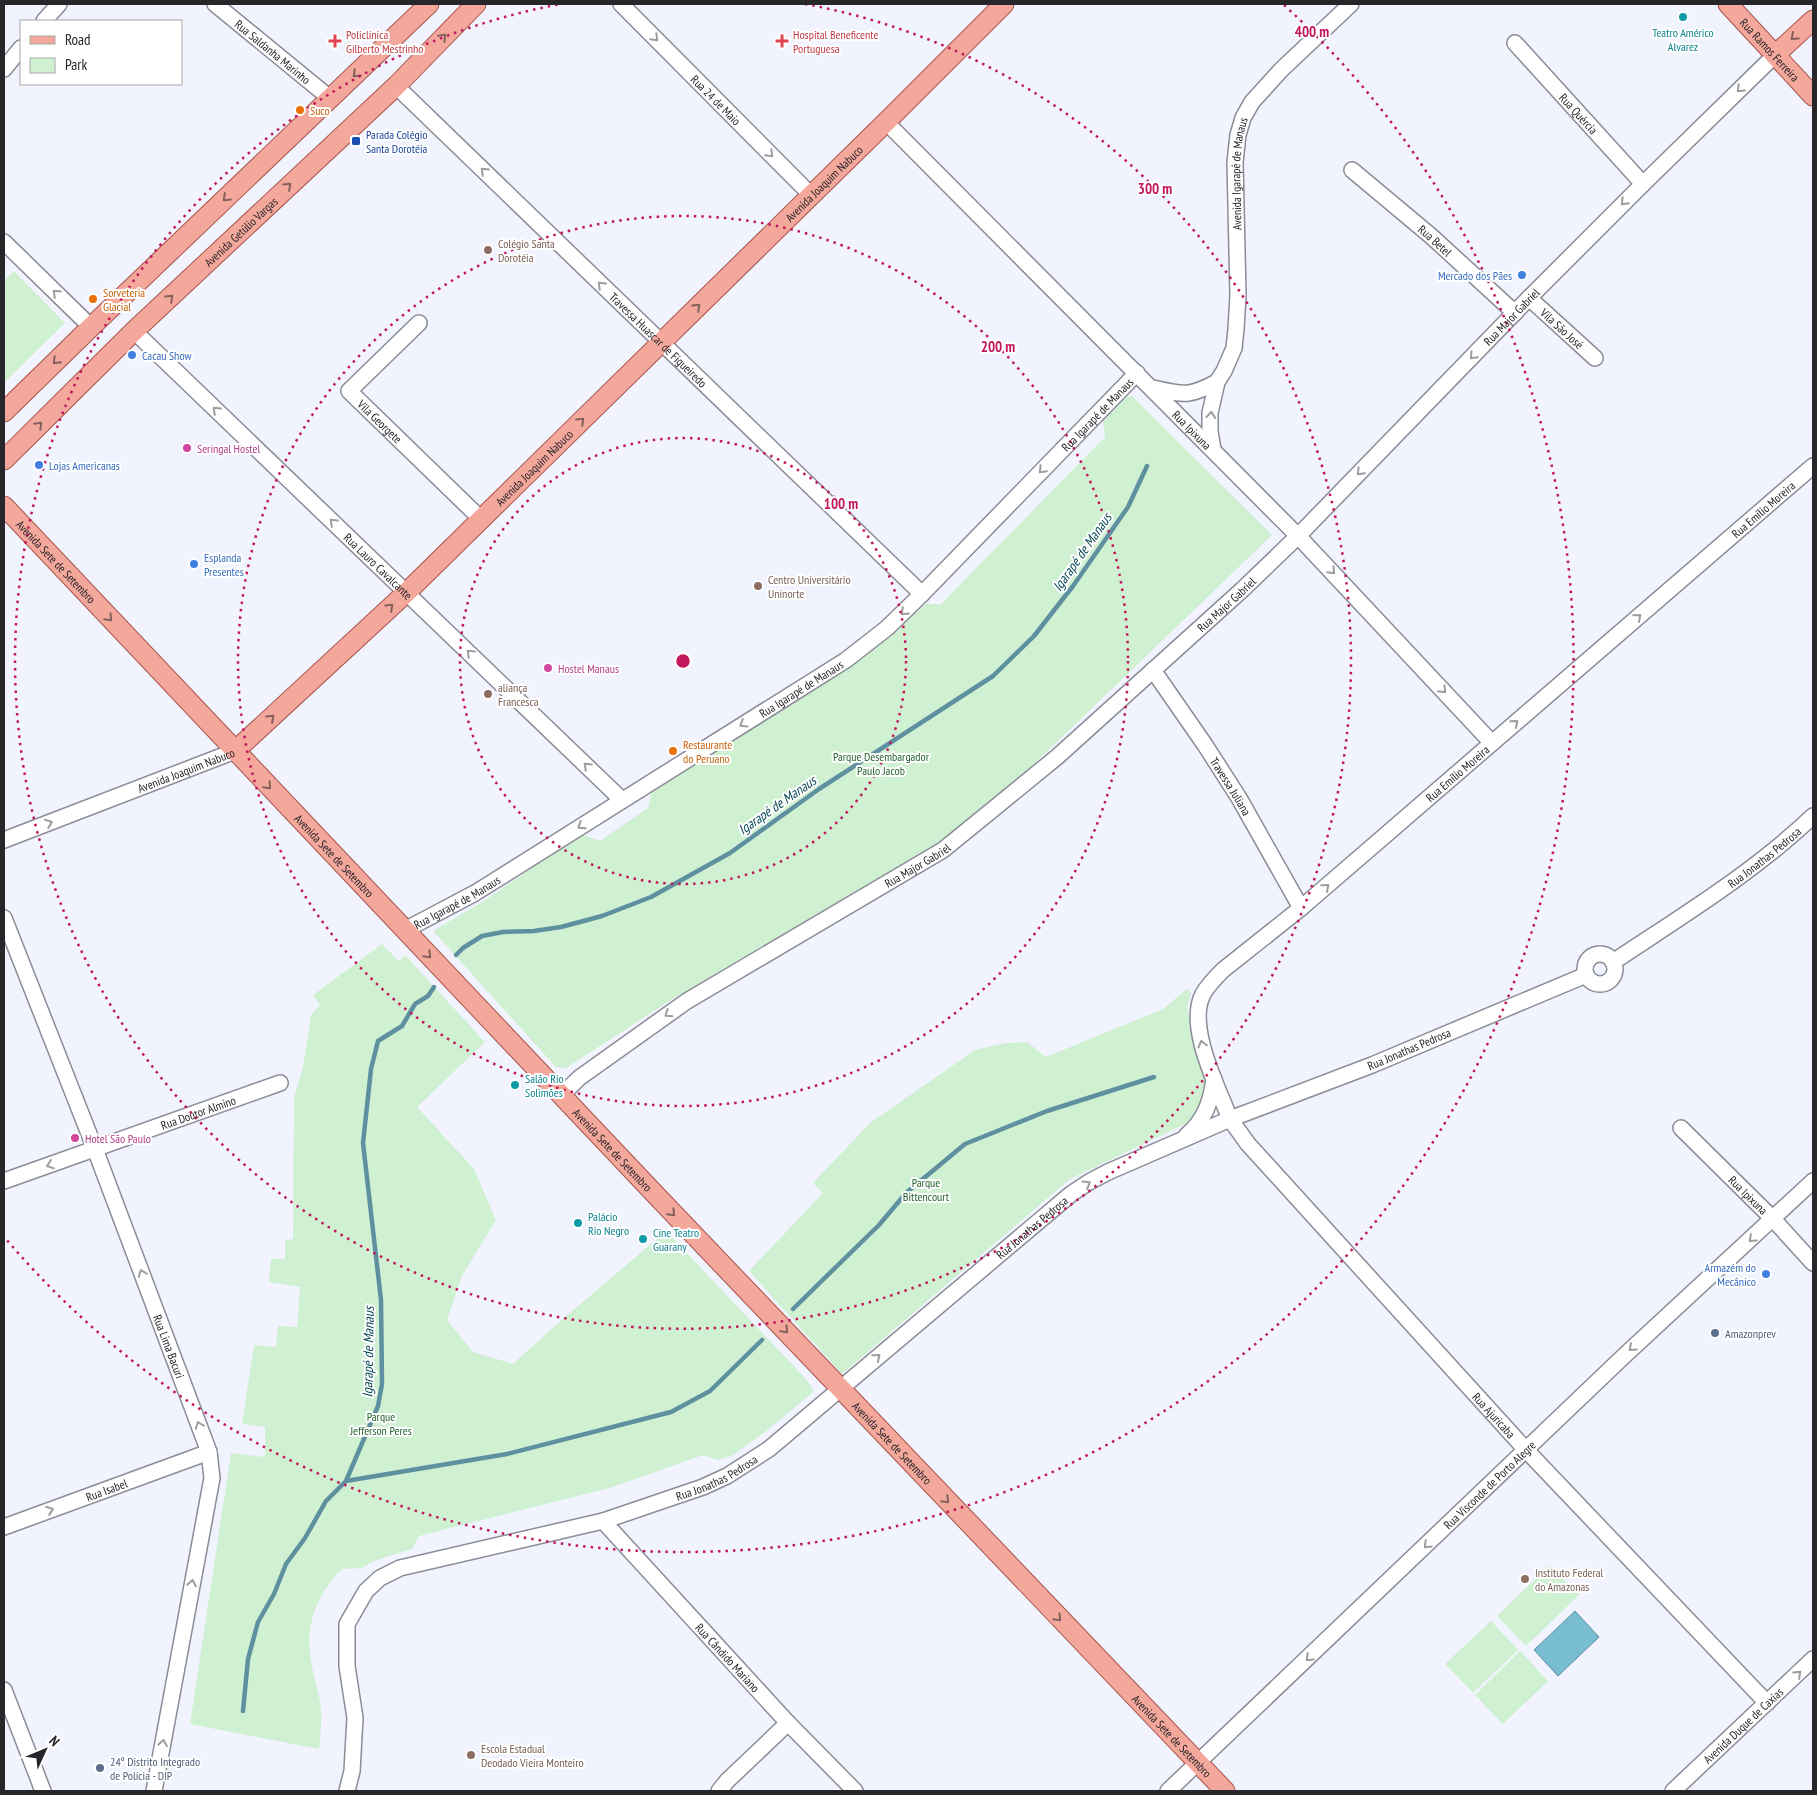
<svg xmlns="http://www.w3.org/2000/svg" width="1817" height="1795" font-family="'PT Sans Narrow',sans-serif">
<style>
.green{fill:#d0f0d2}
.water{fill:#78bdd2;stroke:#5f90a0}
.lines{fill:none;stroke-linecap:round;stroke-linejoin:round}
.stream{stroke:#5f90a0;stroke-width:4.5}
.minor-casing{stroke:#8b8c97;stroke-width:18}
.major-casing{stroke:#a75448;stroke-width:21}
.minor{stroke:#fff;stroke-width:15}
.major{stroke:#f4a79b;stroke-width:19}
.oneway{stroke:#83605d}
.oneway2{stroke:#9d9da0}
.ring{fill:none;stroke:#c2185b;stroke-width:2.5;stroke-dasharray:2.5 5}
.culture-dot{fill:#0f9aa8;stroke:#fff;stroke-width:2}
.health-dot{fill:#e0444e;stroke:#fff;stroke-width:2}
.food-dot{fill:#e8710a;stroke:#fff;stroke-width:2}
.transit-dot{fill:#1a4fb4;stroke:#fff;stroke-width:2}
.education-dot{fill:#8d6e63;stroke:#fff;stroke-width:2}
.shop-dot{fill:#3f7fe0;stroke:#fff;stroke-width:2}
.hotel-dot{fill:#d1479c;stroke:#fff;stroke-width:2}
.service-dot{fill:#5c6f8a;stroke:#fff;stroke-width:2}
.labels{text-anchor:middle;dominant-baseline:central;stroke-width:4;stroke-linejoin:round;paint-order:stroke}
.culture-label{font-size:12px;fill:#0d838f;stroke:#fff;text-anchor:start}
.health-label{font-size:12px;fill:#be3a42;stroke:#fff;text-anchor:start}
.street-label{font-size:12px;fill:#26262b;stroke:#fff}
.food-label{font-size:12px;fill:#c56008;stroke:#fff;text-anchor:start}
.transit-label{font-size:12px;fill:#164399;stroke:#fff;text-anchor:start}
.education-label{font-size:12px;fill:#785e54;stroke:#fff;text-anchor:start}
.shop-label{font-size:12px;fill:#366cbe;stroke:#fff;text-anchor:start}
.hotel-label{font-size:12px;fill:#b23c85;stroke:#fff;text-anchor:start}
.park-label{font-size:12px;fill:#22622d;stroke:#fff}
.service-label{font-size:12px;fill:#4e5e75;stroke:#fff;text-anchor:start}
.water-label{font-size:14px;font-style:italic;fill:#0b4958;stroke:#fff}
.centre{fill:#c2185b;stroke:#fff;stroke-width:2.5}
.ring-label{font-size:15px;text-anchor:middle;font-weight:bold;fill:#c2185b;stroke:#fff;stroke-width:4;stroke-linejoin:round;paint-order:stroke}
</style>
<rect width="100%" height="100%" fill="#f1f3ff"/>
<path class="green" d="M14 271 65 323 4 383V281Z
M1132 396 1272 535 1009 788 936 844 671 1000 566 1068 556 1067 433 931 487 899 581 834 600 841 648 808 652 791 862 658 926 604H941L1105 437 1103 419 1123 398Z
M382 944 399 961 405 955 485 1042 417 1107 474 1169 496 1220 462 1276 447 1320 473 1352 513 1364 556 1325 666 1231 804 1377 813 1389 812 1393 765 1432 733 1455 718 1460 703 1455 613 1487 419 1536 412 1549 374 1561 362 1568 342 1569C320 1590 306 1621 310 1653 312 1670 317 1686 320 1702 323 1718 320 1734 319 1749L190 1724 231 1453 265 1457V1427L242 1424 254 1345 276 1347 278 1326 297 1327 300 1287 269 1282 271 1259H285V1240L293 1239 294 1097 303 1068 311 1015 320 1005 313 995Z
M1187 989 1191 993 1187 1007 1207 1084 1198 1118 1070 1179 842 1374 749 1271 823 1193 813 1183 870 1123 975 1050 1005 1043 1027 1042 1046 1057 1163 1009Z
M1550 1565 1579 1595 1526 1646 1497 1616Z
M1491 1621 1518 1650 1473 1693 1445 1664Z
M1520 1651 1548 1681 1503 1724 1475 1695Z"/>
<path class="water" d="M1575 1611 1599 1637 1558 1676 1534 1650Z"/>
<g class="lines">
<path class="stream" d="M456 955 463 948 482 936 503 932 534 931 561 927 602 916 651 897 730 853 819 789 993 676 1034 636 1073 586 1128 507 1147 466
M793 1309 879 1225 906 1193 965 1144 1047 1111 1154 1077
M346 1481 507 1454 671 1412 710 1391 762 1340
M243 1711 248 1659 258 1622 274 1594 286 1564 305 1538 326 1501 346 1481 378 1406 382 1384 381 1300 363 1143 371 1069 378 1041 402 1026 415 1004 428 996 434 987"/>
<defs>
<g id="minor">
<path id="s1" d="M215 4 331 99"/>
<path id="s2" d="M621 4 811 195"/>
<path d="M44 21 59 4"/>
<path id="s3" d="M1515 43 1643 184"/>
<path d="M4 69 21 48"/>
<path id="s4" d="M396 86 922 594"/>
<path id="s5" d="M886 122 1298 536 1492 743"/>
<path id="s6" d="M1352 170 1431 236 1515 313"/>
<path d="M4 242 91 327"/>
<path id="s7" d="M1529 298 1595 358"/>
<path id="s8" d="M419 323 349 391 481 519"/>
<path id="s9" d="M134 331 622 800"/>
<path d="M1153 388C1184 395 1189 397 1217 382"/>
<path id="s10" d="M1213 449 1210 432V413L1217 382 1224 371 1234 348 1236 329 1238 295 1235 162 1238 135 1243 118 1252 102 1282 69 1351 4"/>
<path id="s11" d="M1153 670 1205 745 1239 798 1301 908"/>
<path id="s12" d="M4 840 235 751"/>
<path id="s13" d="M4 918 95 1149 209 1452 212 1478 154 1791"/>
<path id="s14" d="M405 930 475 893 846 660 887 628 922 594 1137 373"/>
<circle cx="1600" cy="969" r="15"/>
<path id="s15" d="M1613 962C1682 916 1753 873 1813 816"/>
<path id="s16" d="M1586 975 1372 1065 1230 1119 1248 1144 1526 1450 1767 1703"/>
<path id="s17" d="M562 1095 579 1078 687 1001 943 850 1057 757 1243 589 1298 536 1529 298 1643 184 1775 55"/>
<path id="s18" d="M1681 1128 1773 1219 1813 1263"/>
<path d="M1187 1135C1205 1120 1211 1101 1214 1079"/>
<path id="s19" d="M4 1181 280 1083"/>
<path id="s20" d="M603 1521 788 1723 855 1791"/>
<path id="s21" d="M4 1527 209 1452"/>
<path d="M4 1690 43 1791"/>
<path id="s22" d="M347 1791 352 1771 355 1718 347 1666V1624L366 1591 380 1578 400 1568 603 1521 703 1487 727 1476 769 1449 1071 1194 1089 1182 1108 1172 1230 1119C1218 1088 1186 1026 1203 994 1208 985 1216 977 1223 970L1301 908 1813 466"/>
<path d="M719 1791 727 1781 788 1723"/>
<path id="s23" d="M1168 1791 1625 1355 1813 1181"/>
<path id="s24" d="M1673 1791 1813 1659"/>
</g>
<g id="major">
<path id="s25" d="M1728 4 1813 96"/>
<path d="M1775 55 1813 20"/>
<path d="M4 412 91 327 429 4"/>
<path id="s26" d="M4 460 134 331 396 86 476 4"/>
<path id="s27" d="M4 506 652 1191 1225 1791"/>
<path id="s28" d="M235 751 407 592 886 122 1004 4"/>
</g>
</defs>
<use href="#minor" class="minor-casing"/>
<use href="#major" class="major-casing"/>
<use href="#minor" class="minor"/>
<use href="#major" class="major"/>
</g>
<defs><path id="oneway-chevron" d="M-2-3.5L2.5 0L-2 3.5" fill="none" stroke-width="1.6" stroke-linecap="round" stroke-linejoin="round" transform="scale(1.25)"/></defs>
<g class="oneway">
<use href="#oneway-chevron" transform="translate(443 37) rotate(-46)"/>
<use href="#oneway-chevron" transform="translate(1794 37) rotate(138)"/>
<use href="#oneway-chevron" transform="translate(356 74) rotate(136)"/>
<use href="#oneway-chevron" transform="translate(288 186) rotate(-43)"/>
<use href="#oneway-chevron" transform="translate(226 198) rotate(137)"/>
<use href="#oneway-chevron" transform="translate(170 298) rotate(-43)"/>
<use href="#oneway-chevron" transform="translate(697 307) rotate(-44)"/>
<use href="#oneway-chevron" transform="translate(56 361) rotate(135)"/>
<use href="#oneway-chevron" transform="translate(581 421) rotate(-44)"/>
<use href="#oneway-chevron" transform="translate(39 425) rotate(-45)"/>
<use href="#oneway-chevron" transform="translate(390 607) rotate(-43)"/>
<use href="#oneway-chevron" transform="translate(109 618) rotate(47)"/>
<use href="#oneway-chevron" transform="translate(271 718) rotate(-43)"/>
<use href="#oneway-chevron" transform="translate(268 786) rotate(47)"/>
<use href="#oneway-chevron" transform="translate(428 955) rotate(46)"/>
<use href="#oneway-chevron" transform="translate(672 1213) rotate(46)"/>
<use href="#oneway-chevron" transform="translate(785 1330) rotate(46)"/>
<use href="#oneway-chevron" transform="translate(946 1500) rotate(46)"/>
<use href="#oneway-chevron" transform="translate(1058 1618) rotate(46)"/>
</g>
<g class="oneway2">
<use href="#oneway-chevron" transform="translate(655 38) rotate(45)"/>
<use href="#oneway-chevron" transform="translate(1740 89) rotate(136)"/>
<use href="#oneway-chevron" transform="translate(770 154) rotate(45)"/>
<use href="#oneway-chevron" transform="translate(484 171) rotate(-136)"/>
<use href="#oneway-chevron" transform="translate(1624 202) rotate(135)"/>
<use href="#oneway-chevron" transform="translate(601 285) rotate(-136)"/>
<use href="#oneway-chevron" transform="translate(56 293) rotate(-136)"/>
<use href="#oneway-chevron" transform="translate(1473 356) rotate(134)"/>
<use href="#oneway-chevron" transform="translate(216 410) rotate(-136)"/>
<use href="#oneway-chevron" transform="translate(1211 415) rotate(-85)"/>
<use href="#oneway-chevron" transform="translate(1042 470) rotate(134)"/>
<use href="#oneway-chevron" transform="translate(1360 472) rotate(134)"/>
<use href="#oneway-chevron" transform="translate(333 522) rotate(-136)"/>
<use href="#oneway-chevron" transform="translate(1332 571) rotate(47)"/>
<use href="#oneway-chevron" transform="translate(904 612) rotate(136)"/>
<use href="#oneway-chevron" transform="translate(1638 617) rotate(-41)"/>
<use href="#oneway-chevron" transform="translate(470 653) rotate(-136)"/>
<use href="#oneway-chevron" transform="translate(1443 690) rotate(47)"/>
<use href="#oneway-chevron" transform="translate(1515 723) rotate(-41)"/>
<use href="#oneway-chevron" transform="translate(743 724) rotate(148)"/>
<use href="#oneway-chevron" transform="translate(587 766) rotate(-136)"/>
<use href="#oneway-chevron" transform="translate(49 823) rotate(-21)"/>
<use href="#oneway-chevron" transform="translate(581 826) rotate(147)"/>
<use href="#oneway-chevron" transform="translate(1326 887) rotate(-41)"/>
<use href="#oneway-chevron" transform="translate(668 1014) rotate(146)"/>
<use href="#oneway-chevron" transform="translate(1202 1044) rotate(-105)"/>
<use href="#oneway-chevron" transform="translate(50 1165) rotate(161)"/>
<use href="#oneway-chevron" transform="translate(1087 1184) rotate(-32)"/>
<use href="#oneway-chevron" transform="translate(1752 1239) rotate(138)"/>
<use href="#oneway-chevron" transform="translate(142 1273) rotate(-111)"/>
<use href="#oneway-chevron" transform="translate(1632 1348) rotate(138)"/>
<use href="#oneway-chevron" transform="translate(877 1357) rotate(-40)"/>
<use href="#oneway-chevron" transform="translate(199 1425) rotate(-111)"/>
<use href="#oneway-chevron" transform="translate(50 1510) rotate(-20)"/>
<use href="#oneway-chevron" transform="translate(1427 1545) rotate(136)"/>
<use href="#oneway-chevron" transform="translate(192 1583) rotate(-80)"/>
<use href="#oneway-chevron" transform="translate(1309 1658) rotate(136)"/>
<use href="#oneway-chevron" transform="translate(1798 1674) rotate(-43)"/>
<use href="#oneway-chevron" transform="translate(163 1743) rotate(-80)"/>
</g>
<g class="ring">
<circle cx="683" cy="661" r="223"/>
<circle cx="683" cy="661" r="445"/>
<path d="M805 4A668 668 0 1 1 561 4"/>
<path d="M1284 5A890 890 0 1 1 6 1239"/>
</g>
<g class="culture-dot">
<circle cx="1683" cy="17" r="5"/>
<circle cx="515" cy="1085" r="5"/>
<circle cx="578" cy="1223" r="5"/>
<circle cx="643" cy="1239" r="5"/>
</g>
<g class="health-dot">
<path d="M332.5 33.5h5v5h5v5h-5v5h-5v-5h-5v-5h5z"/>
<path d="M779.5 33.5h5v5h5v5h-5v5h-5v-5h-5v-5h5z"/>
</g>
<g class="food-dot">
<circle cx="300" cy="110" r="5"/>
<circle cx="93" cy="299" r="5"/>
<circle cx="673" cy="751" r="5"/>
</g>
<rect class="transit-dot" x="351" y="136" width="10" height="10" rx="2.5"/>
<g class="education-dot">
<circle cx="488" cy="250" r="5"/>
<circle cx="758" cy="586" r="5"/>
<circle cx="488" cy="694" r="5"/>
<circle cx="1525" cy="1579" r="5"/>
<circle cx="471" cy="1755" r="5"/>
</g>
<g class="shop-dot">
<circle cx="1522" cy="275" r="5"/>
<circle cx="132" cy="355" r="5"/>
<circle cx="39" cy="465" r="5"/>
<circle cx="194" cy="564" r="5"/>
<circle cx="1766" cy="1274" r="5"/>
</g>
<g class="hotel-dot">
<circle cx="187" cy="448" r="5"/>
<circle cx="548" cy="668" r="5"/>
<circle cx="75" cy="1138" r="5"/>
</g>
<g class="service-dot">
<circle cx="1715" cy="1333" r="5"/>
<circle cx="100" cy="1768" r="5"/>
</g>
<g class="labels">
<g class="culture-label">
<text x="1683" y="32" text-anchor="middle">Teatro Américo<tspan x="1683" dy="14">Alvarez</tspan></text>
<text x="525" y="1078">Salão Rio<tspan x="525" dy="14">Solimões</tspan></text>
<text x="588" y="1216">Palácio<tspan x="588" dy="14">Rio Negro</tspan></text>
<text x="653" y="1232">Cine Teatro<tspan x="653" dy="14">Guarany</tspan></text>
</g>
<g class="health-label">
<text x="346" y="34">Policlínica<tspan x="346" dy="14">Gilberto Mestrinho</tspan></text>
<text x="793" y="34">Hospital Beneficente<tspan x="793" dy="14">Portuguesa</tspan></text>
</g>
<g class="street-label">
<text stroke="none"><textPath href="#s25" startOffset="62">Rua Ramos Ferreira</textPath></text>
<text stroke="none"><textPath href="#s1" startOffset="75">Rua Saldanha Marinho</textPath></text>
<text stroke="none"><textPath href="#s2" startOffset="135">Rua 24 de Maio</textPath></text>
<text stroke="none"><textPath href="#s3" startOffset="95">Rua Quércia</textPath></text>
<text stroke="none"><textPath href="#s10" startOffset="281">Avenida Igarapé de Manaus</textPath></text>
<text stroke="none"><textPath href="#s28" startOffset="818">Avenida Joaquim Nabuco</textPath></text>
<text stroke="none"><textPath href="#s26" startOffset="329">Avenida Getúlio Vargas</textPath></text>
<text stroke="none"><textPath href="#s6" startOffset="109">Rua Betel</textPath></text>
<text stroke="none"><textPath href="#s17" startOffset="1234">Rua Major Gabriel</textPath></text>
<text stroke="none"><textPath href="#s7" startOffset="45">Vila São José</textPath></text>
<text stroke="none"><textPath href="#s4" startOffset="365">Travessa Huascar de Figueiredo</textPath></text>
<text stroke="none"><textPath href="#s14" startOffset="869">Rua Igarapé de Manaus</textPath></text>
<text stroke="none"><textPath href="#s8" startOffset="141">Vila Georgete</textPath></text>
<text stroke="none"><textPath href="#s5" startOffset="434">Rua Ipixuna</textPath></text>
<text stroke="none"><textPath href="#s28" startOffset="412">Avenida Joaquim Nabuco</textPath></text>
<text stroke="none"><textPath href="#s22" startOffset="2082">Rua Emílio Moreira</textPath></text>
<text stroke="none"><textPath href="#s27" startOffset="76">Avenida Sete de Setembro</textPath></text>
<text stroke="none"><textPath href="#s9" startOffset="339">Rua Lauro Cavalcante</textPath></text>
<text stroke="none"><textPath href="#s17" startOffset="829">Rua Major Gabriel</textPath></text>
<text stroke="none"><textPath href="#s14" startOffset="464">Rua Igarapé de Manaus</textPath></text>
<text stroke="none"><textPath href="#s12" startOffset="195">Avenida Joaquim Nabuco</textPath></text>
<text stroke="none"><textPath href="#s22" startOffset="1678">Rua Emílio Moreira</textPath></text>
<text stroke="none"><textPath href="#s11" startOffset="140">Travessa Juliana</textPath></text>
<text stroke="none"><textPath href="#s27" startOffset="481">Avenida Sete de Setembro</textPath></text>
<text stroke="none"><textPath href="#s15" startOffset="184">Rua Jonathas Pedrosa</textPath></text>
<text stroke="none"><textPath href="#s17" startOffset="424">Rua Major Gabriel</textPath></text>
<text stroke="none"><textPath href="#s14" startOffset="59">Rua Igarapé de Manaus</textPath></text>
<text transform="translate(1409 1049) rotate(-23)">Rua Jonathas Pedrosa</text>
<text stroke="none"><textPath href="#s19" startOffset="206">Rua Doutor Almino</textPath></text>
<text stroke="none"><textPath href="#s27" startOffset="886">Avenida Sete de Setembro</textPath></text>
<text stroke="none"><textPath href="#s18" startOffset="95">Rua Ipixuna</textPath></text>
<text stroke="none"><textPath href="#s22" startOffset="982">Rua Jonathas Pedrosa</textPath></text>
<text stroke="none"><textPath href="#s13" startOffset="459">Rua Lima Bacuri</textPath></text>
<text stroke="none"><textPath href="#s16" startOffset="781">Rua Ajuricaba</textPath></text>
<text stroke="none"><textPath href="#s27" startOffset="1291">Avenida Sete de Setembro</textPath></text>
<text stroke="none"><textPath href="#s22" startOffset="578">Rua Jonathas Pedrosa</textPath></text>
<text stroke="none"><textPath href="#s23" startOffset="444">Rua Visconde de Porto Alegre</textPath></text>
<text stroke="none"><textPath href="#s21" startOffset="109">Rua Isabel</textPath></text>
<text stroke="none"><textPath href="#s20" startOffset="185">Rua Cândido Mariano</textPath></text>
<text stroke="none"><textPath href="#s24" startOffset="96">Avenida Duque de Caxias</textPath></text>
<text stroke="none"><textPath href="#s27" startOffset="1696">Avenida Sete de Setembro</textPath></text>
</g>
<g class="food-label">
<text x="310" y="110">Suco</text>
<text x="103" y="292">Sorveteria<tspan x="103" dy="14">Glacial</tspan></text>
<text x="683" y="744">Restaurante<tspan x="683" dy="14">do Peruano</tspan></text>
</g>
<g class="transit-label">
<text x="366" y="134">Parada Colégio<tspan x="366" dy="14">Santa Dorotéia</tspan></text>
</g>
<g class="education-label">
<text x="498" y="243">Colégio Santa<tspan x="498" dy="14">Dorotéia</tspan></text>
<text x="768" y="579">Centro Universitário<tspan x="768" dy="14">Uninorte</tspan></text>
<text x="498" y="687">aliança<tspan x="498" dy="14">Francesca</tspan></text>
<text x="1535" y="1572">Instituto Federal<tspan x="1535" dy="14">do Amazonas</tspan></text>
<text x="481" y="1748">Escola Estadual<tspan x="481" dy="14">Deodado Vieira Monteiro</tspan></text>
</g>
<g class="shop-label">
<text x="1512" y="275" text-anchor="end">Mercado dos Pães</text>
<text x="142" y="355">Cacau Show</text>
<text x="49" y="465">Lojas Americanas</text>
<text x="204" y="557">Esplanda<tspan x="204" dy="14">Presentes</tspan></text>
<text x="1756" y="1267" text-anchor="end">Armazém do<tspan x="1756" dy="14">Mecânico</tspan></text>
</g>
<g class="hotel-label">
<text x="197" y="448">Seringal Hostel</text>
<text x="558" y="668">Hostel Manaus</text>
<text x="85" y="1138">Hotel São Paulo</text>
</g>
<g class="park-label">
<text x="881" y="756">Parque Desembargador<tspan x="881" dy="14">Paulo Jacob</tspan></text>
<text x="926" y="1182">Parque<tspan x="926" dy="14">Bittencourt</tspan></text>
<text x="381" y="1416">Parque<tspan x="381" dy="14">Jefferson Peres</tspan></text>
</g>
<g class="service-label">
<text x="1725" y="1333">Amazonprev</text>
<text x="110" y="1761">24º Distrito Integrado<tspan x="110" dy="14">de Polícia - DIP</tspan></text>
</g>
<g class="water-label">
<text transform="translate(1082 552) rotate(-55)">Igarapé de Manaus</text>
<text transform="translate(777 805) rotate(-35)">Igarapé de Manaus</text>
<text transform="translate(368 1352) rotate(-89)">Igarapé de Manaus</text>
</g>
</g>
<circle cx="683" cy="661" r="8" class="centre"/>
<g class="ring-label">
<text x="1312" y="37">400 m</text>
<text x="1155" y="194">300 m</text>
<text x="998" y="352">200 m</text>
<text x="841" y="509">100 m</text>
</g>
<rect width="1817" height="1795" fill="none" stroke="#26262b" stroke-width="10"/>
<rect x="20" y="20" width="162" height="65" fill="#ffffff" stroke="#a8a8aa"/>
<rect x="30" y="36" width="25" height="8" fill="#f4a79b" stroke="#a8a8aa"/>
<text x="65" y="45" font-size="15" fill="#26262b">Road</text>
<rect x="30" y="58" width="25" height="15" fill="#d0f0d2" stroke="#a8a8aa"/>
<text x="65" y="70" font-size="15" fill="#26262b">Park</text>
<g transform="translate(45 1750) rotate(46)" stroke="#ffffff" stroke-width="4" paint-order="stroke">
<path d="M0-4L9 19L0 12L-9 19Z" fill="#26262b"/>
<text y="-8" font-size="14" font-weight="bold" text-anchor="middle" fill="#26262b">N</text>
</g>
</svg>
